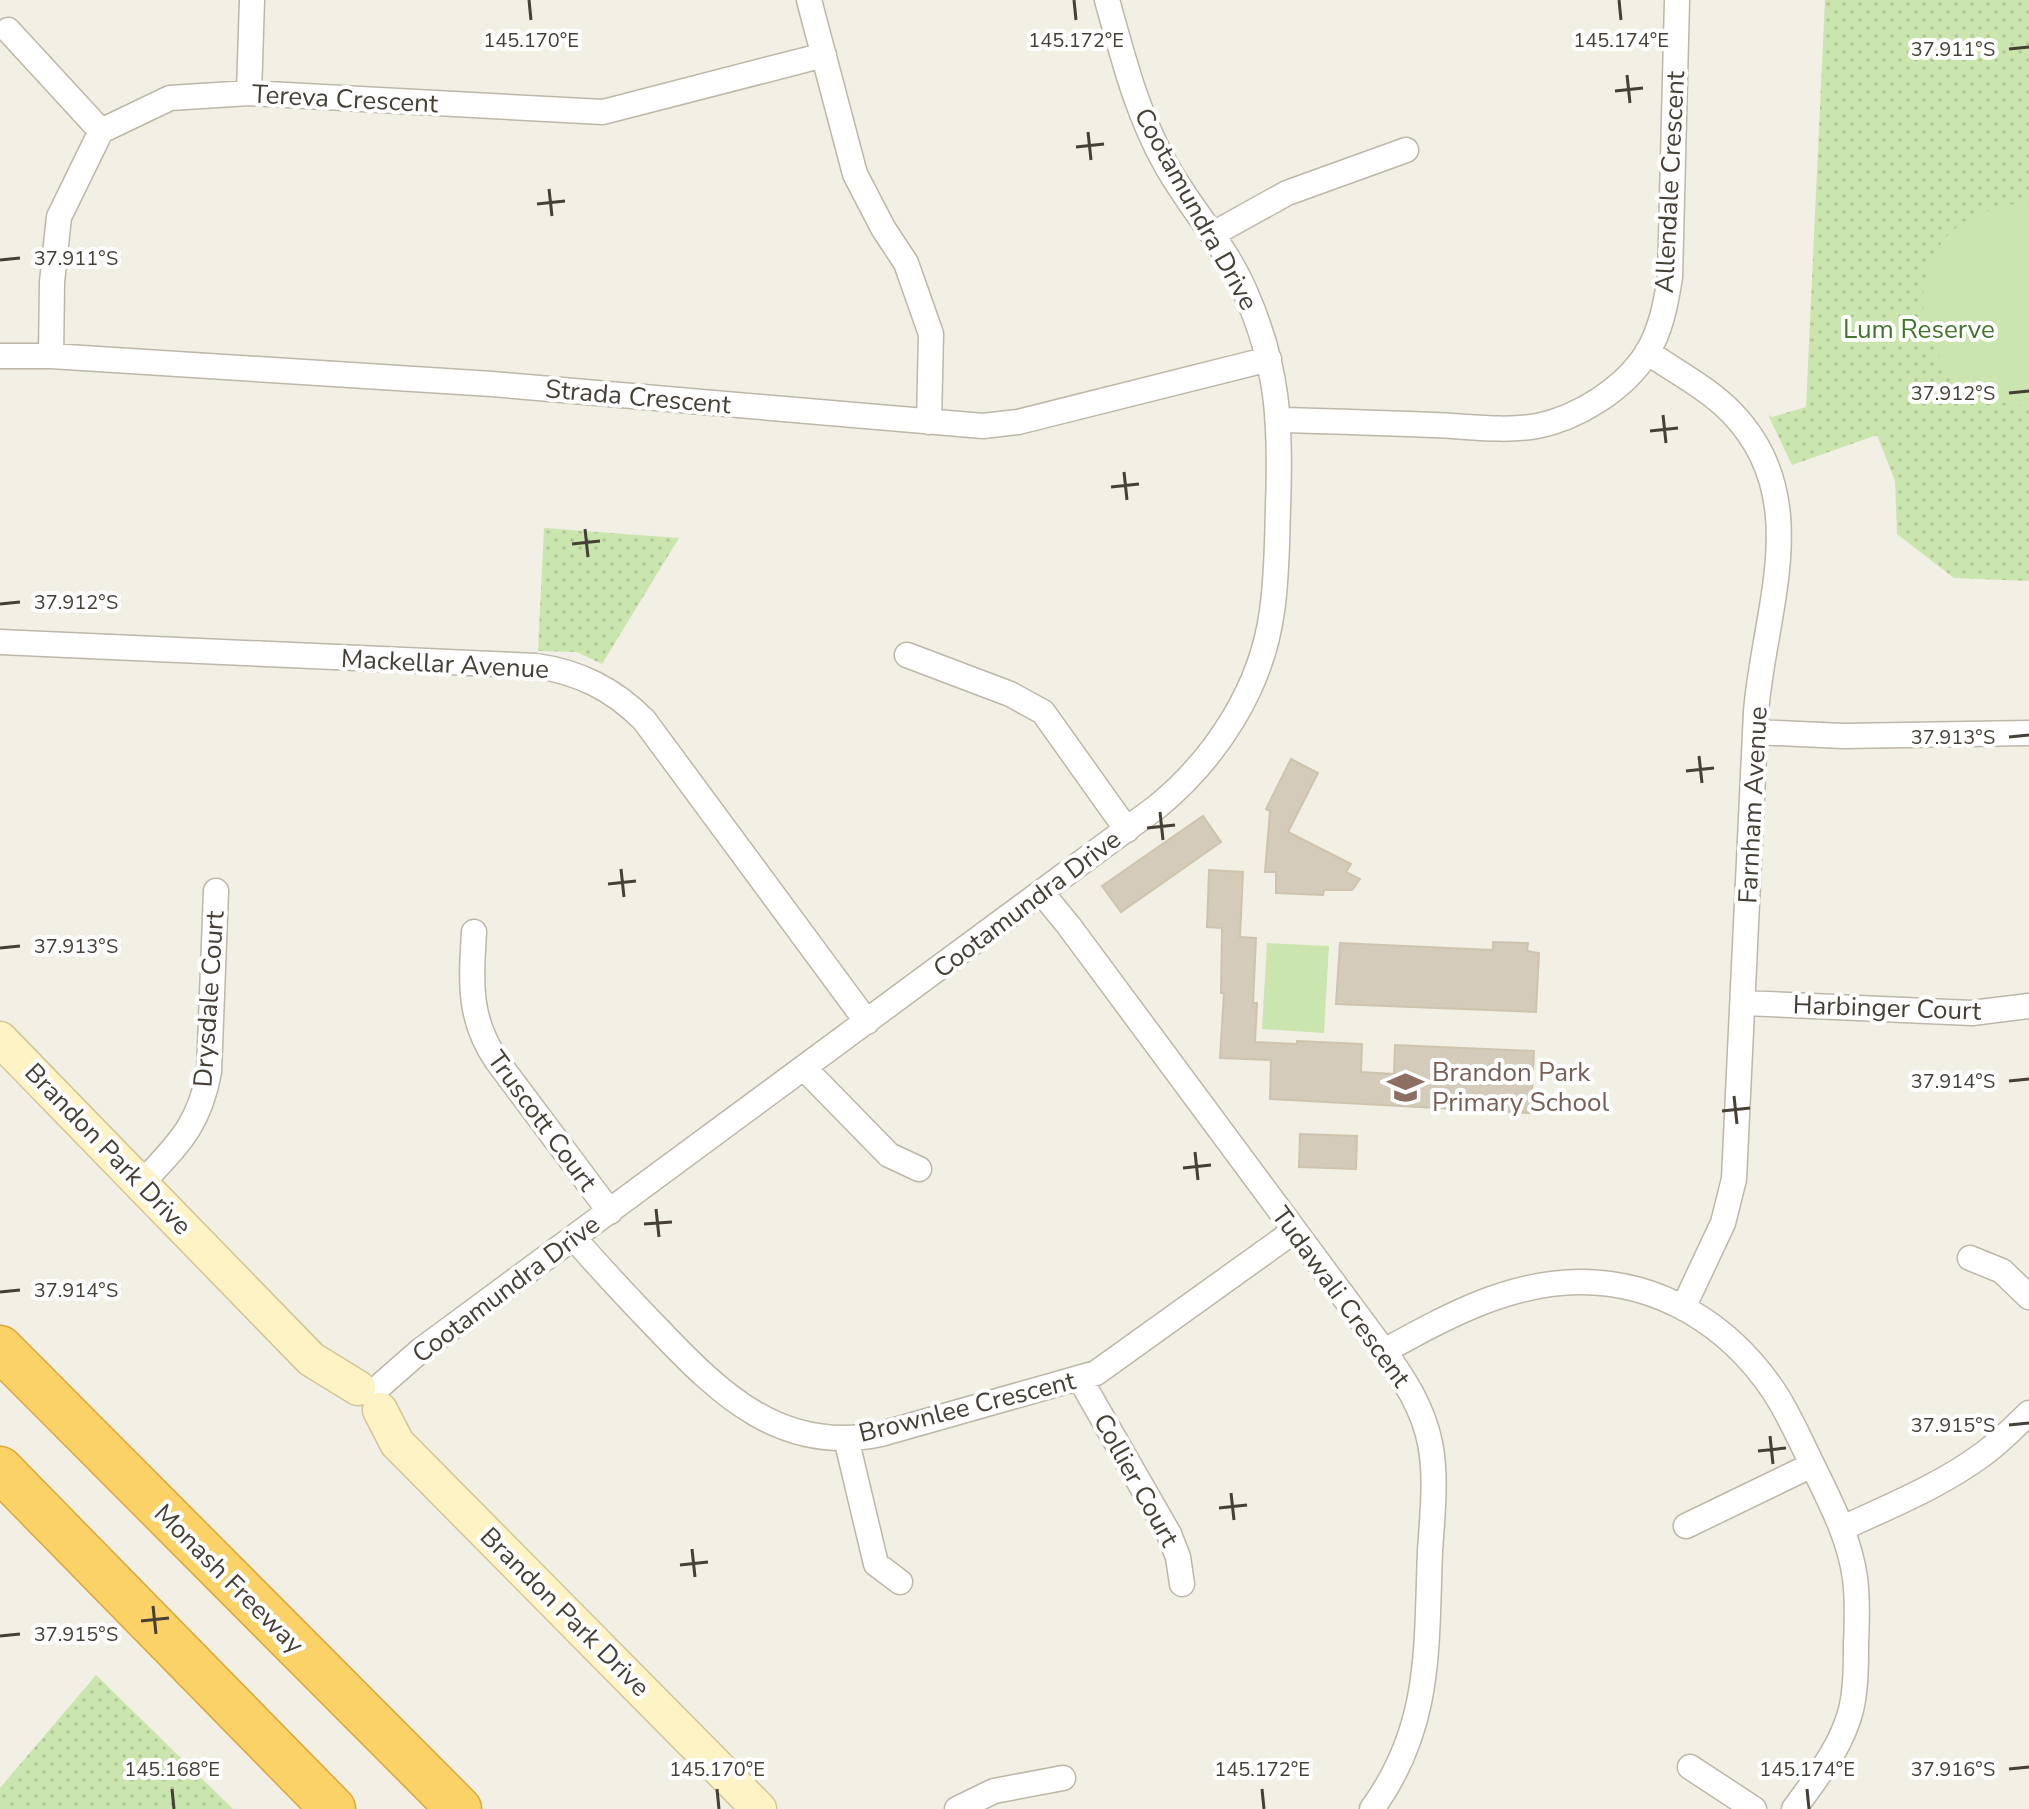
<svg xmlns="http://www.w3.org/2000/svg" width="2029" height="1809" font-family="'Nunito Sans',sans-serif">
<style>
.park{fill:url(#park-dots)}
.garden{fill:#cae6ae}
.building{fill:#d4cbbb;stroke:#cec4ae;stroke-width:2}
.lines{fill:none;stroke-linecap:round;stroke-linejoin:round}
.street-casing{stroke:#bdb7a8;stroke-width:27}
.secondary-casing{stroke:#d2c596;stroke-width:37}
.highway-casing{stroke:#daa838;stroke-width:47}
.street{stroke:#fff;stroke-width:24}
.secondary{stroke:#fdf3c4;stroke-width:34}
.highway{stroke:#fbd268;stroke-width:44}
.ticks{fill:none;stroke:#453f35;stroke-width:3}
.labels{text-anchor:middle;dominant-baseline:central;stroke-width:8;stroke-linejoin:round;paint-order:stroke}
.street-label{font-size:26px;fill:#453f35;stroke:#fff}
.park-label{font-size:26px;fill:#42752a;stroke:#fff}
.education-label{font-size:26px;fill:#785e54;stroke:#fff;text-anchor:start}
.ticks-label{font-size:20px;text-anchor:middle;fill:#453f35;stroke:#fff;stroke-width:8;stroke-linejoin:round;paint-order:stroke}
</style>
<defs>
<pattern id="park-dots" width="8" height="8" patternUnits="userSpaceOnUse" patternTransform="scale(2)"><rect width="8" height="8" fill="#cae6ae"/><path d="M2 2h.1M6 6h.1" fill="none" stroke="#afc696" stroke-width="1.8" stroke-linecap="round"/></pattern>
</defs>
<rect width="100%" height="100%" fill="#f2efe5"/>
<path class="park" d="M1825 0H2029V581L1954 578 1897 534 1895 481 1877 435 1792 465 1768 415 1772 417 1806 407Z
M544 528 679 538 602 664 577 652 538 651Z
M96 1675 233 1809H0V1788Z"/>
<path class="garden" d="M2025 202 2029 203V404L2023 406C2010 403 1993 402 1981 396 1974 393 1968 386 1962 382 1914 345 1908 267 1957 227 1978 211 2000 207 2025 202Z
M1267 943 1329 946 1324 1033 1262 1029Z"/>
<path class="building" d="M1291 759 1318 773 1288 832 1351 864 1346 872 1360 879 1352 890H1324L1323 895 1276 893V872H1265L1270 811 1266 809Z
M1203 816 1221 842 1121 912 1102 886Z
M1209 870 1243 872 1240 937 1256 938 1253 1003H1257L1255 1042 1297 1044V1041L1362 1044 1361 1072 1394 1074 1395 1045 1534 1051 1531 1113 1270 1099 1271 1060 1220 1058 1224 993H1221L1222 928 1207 927Z
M1493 942 1528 943 1527 951 1539 953 1536 1012 1336 1004 1340 943 1493 950Z
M1300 1134 1357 1136 1356 1169 1299 1167Z"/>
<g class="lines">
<defs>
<path id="street" d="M809 0 855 174 883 228 906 263 931 334 929 422
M8 30 101 131
M249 93 252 0
M1213 234 1287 193 1406 150
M1647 352C1675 371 1709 389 1732 413 1815 499 1764 610 1756 712L1734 1179 1723 1223 1684 1306
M0 356H51L492 384 983 426 1018 422 1269 359
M51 356 52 282 59 217 101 131 170 98 249 93 603 112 824 55
M1280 420C1331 421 1382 423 1433 425 1466 426 1504 432 1537 426 1578 418 1624 389 1647 353 1661 330 1666 303 1670 277L1677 0
M0 642 536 666C579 672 613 689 644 720L867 1022
M907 655 1010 694 1043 712 1127 830
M1755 732 1843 736 2029 733
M1042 893 1069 926 1384 1351C1404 1379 1423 1408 1430 1443 1437 1478 1432 1517 1430 1552 1426 1649 1432 1726 1372 1809
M474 932C471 982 468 1019 497 1061L610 1212
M1744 1003 1972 1013 2029 1006
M805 1069 889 1155 919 1169
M142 1183C178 1144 199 1126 209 1072L216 891
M574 1238C601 1269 629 1299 658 1329 720 1394 782 1455 881 1434L1096 1373 1294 1231
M1970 1258 2002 1271 2029 1297
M1384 1351C1446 1317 1508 1282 1581 1282 1660 1282 1729 1325 1773 1390 1788 1412 1798 1436 1810 1460 1828 1498 1849 1535 1855 1578 1858 1600 1857 1622 1856 1644 1856 1666 1856 1688 1851 1710 1841 1748 1817 1777 1794 1809
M1080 1379 1169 1534 1178 1557 1182 1584
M381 1385 421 1350 1158 806C1217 757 1262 687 1272 611 1277 577 1277 542 1278 508 1281 424 1279 367 1244 289 1224 244 1190 208 1166 165 1137 114 1123 57 1107 0
M846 1438 876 1564 900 1582
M1686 1526 1812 1465
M1843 1528C1890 1506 1940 1486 1982 1455 1999 1443 2014 1427 2029 1413
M1690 1767 1754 1809
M957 1809 994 1791 1063 1778"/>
<path id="secondary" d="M0 1039 311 1359 358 1388
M380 1410 397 1443 759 1809"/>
<path id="highway" d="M0 1348 459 1809
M0 1469 333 1809"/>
</defs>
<use href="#street" class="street-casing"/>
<use href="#secondary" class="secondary-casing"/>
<use href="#highway" class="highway-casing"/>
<use href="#street" class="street"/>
<use href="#secondary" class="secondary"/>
<use href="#highway" class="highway"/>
</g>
<path class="ticks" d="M529 0 531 20M1074 0 1076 20M1619 0 1621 20M2009 49 2029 47M1627 75 1630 103M1615 91 1643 88M1088 132 1091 160M1076 147 1104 144M549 189 552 216M537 204 565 201M0 260 20 258M2009 393 2029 391M1663 415 1666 443M1650 431 1678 428M1124 472 1127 500M1111 487 1139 484M585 529 588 557M572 544 600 541M0 604 20 602M2009 737 2029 735M1699 756 1702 783M1686 771 1714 768M1160 812 1163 840M1147 828 1175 825M621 869 624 897M608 884 636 881M0 948 20 946M2009 1081 2029 1079M1734 1096 1737 1124M1722 1111 1750 1108M1195 1152 1198 1180M1183 1168 1211 1165M656 1209 659 1237M644 1224 672 1222M0 1292 20 1290M2009 1425 2029 1423M1770 1436 1773 1464M1758 1451 1786 1448M1231 1493 1234 1520M1219 1508 1247 1505M692 1549 695 1577M680 1565 708 1562M153 1606 156 1634M141 1621 169 1618M0 1636 20 1634M2009 1769 2029 1767M172 1789 174 1809M717 1789 719 1809M1262 1789 1264 1809M1807 1789 1809 1809"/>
<defs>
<symbol id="school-bare" viewBox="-9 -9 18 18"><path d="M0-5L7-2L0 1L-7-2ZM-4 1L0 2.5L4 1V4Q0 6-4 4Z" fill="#8d6e63" stroke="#fff" stroke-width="2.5" paint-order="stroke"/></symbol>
</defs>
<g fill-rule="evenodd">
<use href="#school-bare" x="1380" y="1062" width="51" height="51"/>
</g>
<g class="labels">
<g class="street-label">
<text transform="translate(345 99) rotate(3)">Tereva Crescent</text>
<text transform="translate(1670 182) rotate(-87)">Allendale Crescent</text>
<text transform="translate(1196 209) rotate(61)">Cootamundra Drive</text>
<text transform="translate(638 397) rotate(5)">Strada Crescent</text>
<text transform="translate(445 664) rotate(3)">Mackellar Avenue</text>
<text transform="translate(1753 805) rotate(-87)">Farnham Avenue</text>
<text transform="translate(1027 904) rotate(-37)">Cootamundra Drive</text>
<text transform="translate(209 999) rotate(-86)">Drysdale Court</text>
<text transform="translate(1887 1008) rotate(2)">Harbinger Court</text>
<text transform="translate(542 1121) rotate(54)">Truscott Court</text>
<text transform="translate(108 1149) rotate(46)">Brandon Park Drive</text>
<text transform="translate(506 1289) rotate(-37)">Cootamundra Drive</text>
<text transform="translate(1341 1297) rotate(54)">Tudawali Crescent</text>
<text transform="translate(967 1407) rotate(-14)">Brownlee Crescent</text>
<text transform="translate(1136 1480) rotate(61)">Collier Court</text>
<text transform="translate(229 1579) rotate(45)">Monash Freeway</text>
<text transform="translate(565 1612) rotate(45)">Brandon Park Drive</text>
</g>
<g class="park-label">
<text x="1919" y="329">Lum Reserve</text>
</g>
<g class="education-label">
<text x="1432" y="1072">Brandon Park<tspan x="1432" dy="30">Primary School</tspan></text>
</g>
</g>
<g class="ticks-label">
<text x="531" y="47">145.170°E</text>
<text x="1076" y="47">145.172°E</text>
<text x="1621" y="47">145.174°E</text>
<text x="1953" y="56">37.911°S</text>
<text x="76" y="265">37.911°S</text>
<text x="1953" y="400">37.912°S</text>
<text x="76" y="609">37.912°S</text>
<text x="1953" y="744">37.913°S</text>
<text x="76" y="953">37.913°S</text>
<text x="1953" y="1088">37.914°S</text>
<text x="76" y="1297">37.914°S</text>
<text x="1953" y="1432">37.915°S</text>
<text x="76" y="1641">37.915°S</text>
<text x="1953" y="1776">37.916°S</text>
<text x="172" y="1776">145.168°E</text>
<text x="717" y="1776">145.170°E</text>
<text x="1262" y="1776">145.172°E</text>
<text x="1807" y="1776">145.174°E</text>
</g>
</svg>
